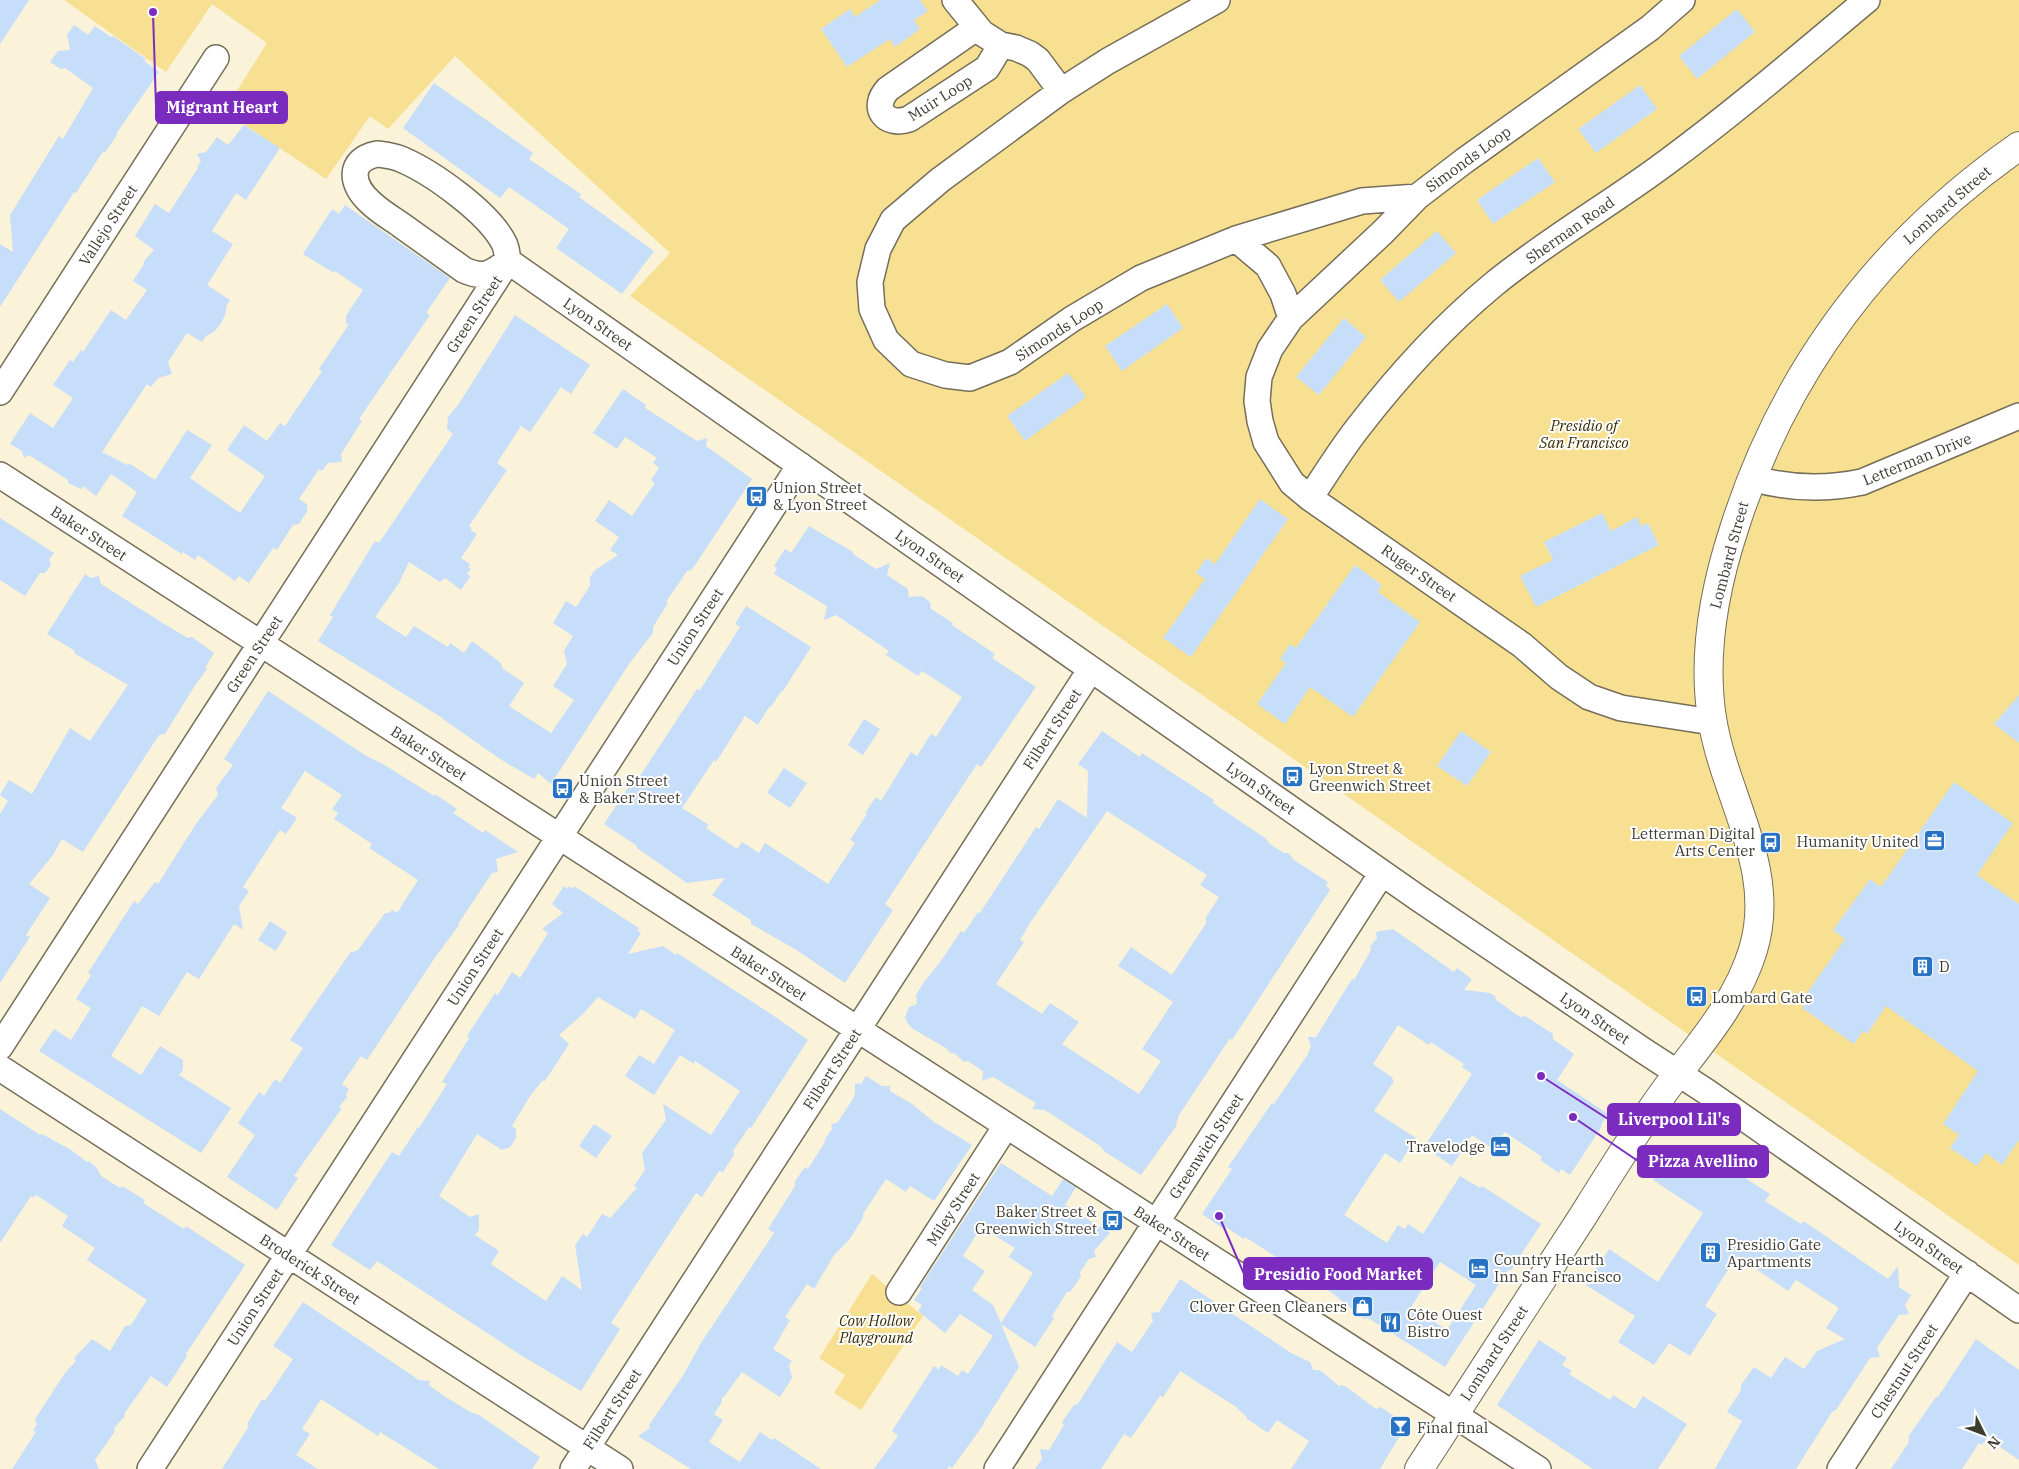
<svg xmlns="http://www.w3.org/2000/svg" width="2019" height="1469" font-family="'IBM Plex Serif',serif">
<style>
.green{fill:#f8e093}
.building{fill:#c6defa;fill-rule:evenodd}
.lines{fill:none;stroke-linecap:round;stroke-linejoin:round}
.minor-casing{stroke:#756e58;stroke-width:28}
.tertiary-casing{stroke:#756e58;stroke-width:30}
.minor{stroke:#fff;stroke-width:25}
.tertiary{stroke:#fff;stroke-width:28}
.labels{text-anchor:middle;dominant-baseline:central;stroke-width:4;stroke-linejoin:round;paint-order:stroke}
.street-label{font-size:15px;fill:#3e3b31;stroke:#fff}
.park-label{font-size:15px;font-style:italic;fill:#382c02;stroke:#fff}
.poi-label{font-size:15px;fill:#3e3b31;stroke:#fff;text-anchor:start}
.leader{fill:none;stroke:#7b2cbf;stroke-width:2}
.callout-dot{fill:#7b2cbf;stroke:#fff;stroke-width:2}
.callout{fill:#7b2cbf;stroke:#7b2cbf;stroke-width:2}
.callout-label{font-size:16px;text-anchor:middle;font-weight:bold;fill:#fff}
</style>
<rect width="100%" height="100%" fill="#faf2d9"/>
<path class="green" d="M64 0H2019V1265L630 296 670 253 455 56 388 129 370 116 326 179 224 111 267 43 212 4 166 72Z
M872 1274 923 1316 861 1410 834 1393 845 1375 819 1358Z"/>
<path class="building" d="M0 0H29L0 44Z
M880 0H920L928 11 914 20 920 29 895 47 890 39 847 67 821 29 850 9 855 17Z
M1737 9 1755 32 1697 79 1679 56Z
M74 25 88 35 95 26 111 37 113 36 146 59 144 61 159 72 116 134 117 135 106 151 102 153 76 193 74 192 0 307V244L13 252 10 215 59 136 63 139 93 88 65 68 61 69 50 62 58 51 70 50 67 35Z
M434 83 533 153 529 159 581 194 579 197 654 251 622 294 556 248 569 229 509 187 500 198 403 128Z
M1640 85 1657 109 1596 153 1578 129Z
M244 125 280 148 246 200 236 193 212 231 233 244 207 285 230 300 226 307V312L222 322 215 331 206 336 202 342 187 333 168 362 172 374 158 378 151 387 147 384 102 452 127 465 130 464 155 480 187 430 212 445 190 478 240 513 265 476 227 450 244 425 267 441 280 423 285 426 322 371 319 369 349 324 346 323V316L363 290 335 271 334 273 303 254 332 209 339 214 345 205 450 278 426 313 430 315 359 419 362 421 341 454 342 462 328 463 322 471 319 469 299 499 308 505 306 508 308 510 299 524 293 525 277 550 273 548 249 583 239 576 235 581 198 555 195 560 183 552 182 554 122 516 137 492 111 474 96 496 83 486 81 489 68 483V480L29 455 24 458 22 451 10 444 30 413 53 428 73 398 53 385 70 360 73 362 81 350 83 352 111 310 126 320 147 290 133 281 144 264V261L154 250 135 236 155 204 169 213 198 168 197 167 201 161 197 154 206 152 217 137 228 145Z
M1538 158 1555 182 1493 224 1477 200Z
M1437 231 1456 253 1399 302 1380 280Z
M1167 304 1183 328 1122 371 1105 346Z
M515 315 590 365 571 394 561 387 530 432 521 426 497 463 507 470 469 526 472 528 470 530 477 534 461 558 470 564 468 567 471 569 467 573 470 577 461 590 445 578 440 582 409 562 399 583 375 617 406 637 414 626 448 647 450 643 464 653 472 641 501 663 502 668 524 683 509 706 551 733 574 700 553 686 567 664 564 651 573 636 553 623 566 601 576 607 590 586V577L595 570 618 555 610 550 619 537 595 521 609 500 632 516 655 483 651 480 659 468 653 463 657 458 625 437 617 449 593 433 623 389 646 405 645 408 697 441 707 438 706 446 752 479 695 565 691 570 687 571 666 602 668 603 653 627V633L629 664 551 784 538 773 534 779 500 759 436 714 318 641 333 617 330 615 375 541 379 543 453 434 447 429 448 417 458 405Z
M1344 318 1366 337 1319 395 1296 377Z
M1068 373 1086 397 1025 441 1007 416Z
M1260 499 1288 519 1191 657 1163 638 1205 579 1196 573 1206 558 1215 564Z
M1602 513 1611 531 1637 517 1641 526 1648 523 1659 545 1536 607 1520 576 1553 560 1544 542Z
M0 518 54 553 49 560 51 565 45 573H40L25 596 0 580Z
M809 526 853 552V554L876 569 890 563 887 575 908 589 909 597 922 596 930 602 931 609 953 623 952 625 995 654 992 658 1036 687 981 767 977 764 885 904 893 910 845 983 795 949 751 924V920L712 895 725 878 687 883 637 848 636 845 604 824 635 777 638 779 697 689 700 690 740 627 735 624 746 606 811 647 783 691 782 690 770 708 769 707 758 725 745 716 716 762 714 760 682 808 709 825 706 828 737 849 742 842 759 853 765 843 828 884 855 843 850 840 867 814 865 813 876 797 881 801 911 752 917 756 931 734 936 737 962 697 922 671 918 676 886 655 889 651 836 615 824 620 827 606 774 574 777 568 774 566 785 549 791 553Z
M1355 565 1382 585 1378 592 1420 622 1353 717 1310 687 1285 724 1257 704 1286 663 1280 659 1290 644 1296 648Z
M85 574 91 578 99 576 101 584 161 622 188 638 192 637 214 653 206 666 207 669 194 687 165 734 159 735 83 852 62 839 53 855 29 884 50 898 26 935 30 937 0 983V814L8 801 0 795 9 780 32 794 70 728 90 741 128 685 74 653 75 651 47 634Z
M268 691 368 757 383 764 434 796 435 794 457 809 453 813 483 833 485 830 518 852 496 859 498 872 492 873 458 924 459 925 434 959 367 1060 361 1056 342 1084 349 1089 346 1094 347 1097 339 1107 342 1108 294 1176 298 1178 277 1210 227 1177 255 1135 238 1123 259 1092 264 1096 275 1079 280 1083 303 1048 290 1040 350 953 358 950 385 913H389L392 910 397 913 418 880 369 848 372 844 334 819 338 813 332 809 342 795 305 771 281 808 297 818 286 834 280 830 243 887 249 891 239 906 243 930 234 924 199 979 187 972 159 1016 142 1006 111 1056 141 1075 160 1046 183 1060V1070L179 1075 231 1108 201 1153 39 1051 54 1029 71 1040 91 1008 76 999 91 975 88 973 134 901 138 904 155 882 158 884 196 824 218 795 216 788 233 765 224 759Z
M2019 695V743L1994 724Z
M864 719 880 729 863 755 848 745Z
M1102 731 1140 757 1142 753 1214 800 1213 803 1265 838 1270 844 1284 853H1288L1294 860 1328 882 1326 885 1330 890 1232 1040 1230 1038 1179 1115 1176 1124 1177 1125 1141 1175 1105 1152 1100 1146 1045 1110 1032 1109 1036 1103 993 1077 982 1081 983 1071 968 1061 964 1062 954 1053H950L946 1048 913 1029 908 1024 905 1017 909 1007 917 1004 916 995 924 982 941 961 961 931 964 933 978 912 980 913 1036 827 1039 829 1058 799 1087 818 1088 771 1078 764ZM1107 811 1207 875 1200 885 1219 897 1205 919 1207 922 1172 975 1131 947 1118 966 1173 1002 1142 1049 1161 1061 1139 1094 1062 1044 1079 1022 1050 1003 1042 1014 996 984 1024 942 1020 940 1030 923Z
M1461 731 1491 752 1467 786 1437 766Z
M784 768 807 783 790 808 767 793Z
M1954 782 2013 823 1977 875 2019 904V1140L2002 1165 1986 1153 1977 1166 1950 1148 1959 1135 1943 1124 1978 1071 1886 1006 1867 1034 1863 1031 1854 1044 1802 1008 1811 995 1807 993 1845 939 1833 930 1870 879 1881 887Z
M564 886 567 889 569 886 572 889 574 886 639 928 637 930 641 933 628 954 663 946 676 955 677 953 771 1014 808 1040 751 1128 749 1127 733 1151 734 1155 723 1172 719 1171 702 1197 696 1193 643 1274 611 1323 620 1329 581 1391 519 1354 377 1261 370 1270 331 1245 392 1152 399 1156 418 1127 419 1128 447 1084 442 1082 469 1038 467 1036 495 993 498 995 512 972 520 978 548 933 542 929 563 913 552 904ZM598 997 635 1019 641 1009 675 1030 654 1064 639 1055 625 1076 654 1095 680 1055 694 1064 695 1061 740 1091 711 1135 663 1104 666 1120 642 1153 645 1170 634 1186 637 1188 610 1218 602 1214 587 1237 583 1234 575 1245 582 1290 562 1276 546 1301 491 1264 499 1251 475 1235 479 1230V1214L470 1217 439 1196 477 1134 502 1150 510 1147 516 1138V1129L512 1126 530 1096 542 1081H545L569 1044 559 1035 583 1014Z
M270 921 287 932 276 951 258 940Z
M1393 929 1454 972 1457 968 1472 979 1464 990 1490 993 1495 996 1496 1000 1520 1017 1525 1016 1553 1034V1039L1574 1054 1557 1080 1608 1114 1601 1125 1602 1126 1570 1175 1561 1169 1559 1173 1540 1160 1542 1157 1505 1132 1493 1149 1472 1135 1452 1166 1424 1147 1472 1074 1462 1067 1464 1064 1447 1053 1431 1042 1429 1045 1398 1025 1373 1064 1393 1078 1392 1080 1394 1081 1374 1111 1416 1138 1400 1163 1385 1153 1344 1215 1387 1243 1398 1225 1405 1229 1408 1224 1423 1234 1460 1176 1480 1188 1482 1186 1541 1224 1511 1270H1508L1445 1367 1368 1318 1364 1319 1331 1292 1245 1237 1244 1239 1226 1227 1225 1230 1202 1214 1232 1169 1228 1167 1272 1103 1274 1104 1308 1054 1311 1046 1308 1037H1316L1352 979 1354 980 1371 950 1370 947 1377 938 1376 932ZM1440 1262 1476 1285 1447 1330 1411 1307Z
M866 1076 882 1086H890V1091L912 1104 934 1122 972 1145 934 1201 910 1186 906 1192 886 1179 863 1214V1218L849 1240 834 1255 814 1289 807 1284 785 1317 790 1320 773 1349 792 1361 789 1365 792 1378 780 1397 742 1372 724 1397H722V1402L714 1414 723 1420 709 1442 740 1462 760 1432 772 1440 774 1438 821 1469H691L638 1436 650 1428 649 1425 684 1374 701 1343 774 1233 768 1229 795 1186V1181L805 1167 808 1169 825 1142V1139L832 1129 831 1124 837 1123 853 1099 855 1093V1083L861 1084Z
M0 1109 40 1135 42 1134 71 1150 87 1162 89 1161 96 1167 101 1176 120 1188 122 1186 145 1200 143 1203 184 1229 186 1226 245 1265 186 1354 187 1356 167 1387 151 1376 134 1400 124 1414 125 1416 114 1428 115 1431 95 1460 99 1469H12L36 1432 33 1430 37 1424 35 1419 65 1373 76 1361 74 1358 92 1339 110 1351 125 1326 131 1325 147 1300 87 1260 95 1248 62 1226 68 1216 36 1195 33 1198 31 1196 0 1243Z
M594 1124 612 1136 596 1158 579 1146Z
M1675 1146 1721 1176 1727 1166 1770 1194 1765 1201 1801 1224 1802 1222H1805L1888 1279 1898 1266 1899 1287 1911 1295 1905 1305 1909 1314 1899 1315 1877 1348 1880 1357 1870 1358 1836 1410 1832 1412 1796 1469H1715L1742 1421 1727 1412 1741 1390V1385L1754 1367 1771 1378 1785 1357 1804 1369 1817 1351 1845 1339 1826 1328 1839 1308 1796 1280 1788 1291 1737 1256 1705 1306 1717 1314 1690 1356 1669 1343 1654 1365 1618 1342 1635 1316 1586 1285 1609 1249 1658 1282 1703 1213 1653 1180Z
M1001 1163 1052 1196 1063 1179 1076 1187 1065 1205 1110 1233 1094 1251 1096 1257 1089 1259 1080 1272 1081 1276 1071 1291 1067 1292 1052 1316 1054 1318 1035 1347 1001 1324 1019 1367 983 1424H984L952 1468 949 1466 947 1469H874L898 1436 892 1431 934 1366 939 1370 941 1365 958 1376 962 1370 968 1374 993 1336 960 1314 945 1333 918 1311 922 1305 914 1300 922 1288 920 1287ZM981 1227 1015 1248 1009 1257 1033 1273 1001 1323 993 1305 972 1290 985 1271 963 1256Z
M1180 1279 1291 1353 1310 1362 1313 1370H1320L1339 1386 1342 1385 1348 1388 1376 1409 1381 1407 1408 1426 1396 1442 1380 1469H1291L1309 1441 1277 1420 1268 1433 1246 1418 1247 1417 1236 1407 1180 1371 1163 1397 1160 1396 1131 1438 1124 1434 1101 1469H1035L1042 1459 1040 1449 1049 1450 1064 1425 1062 1422 1074 1405 1078 1404 1117 1342 1132 1352 1153 1321 1151 1313 1159 1312Z
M303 1302 419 1380 430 1381 429 1385 441 1394 470 1412 479 1415 540 1457 532 1469H439L380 1432 378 1436 321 1399 302 1429 310 1434 296 1455 318 1469H222L249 1426 247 1424 262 1399 265 1401 293 1359 273 1346Z
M1976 1339 2019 1370V1460L1987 1438 1982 1445 1979 1443 1962 1469H1891L1909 1442 1908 1441 1910 1438 1908 1437 1936 1397H1938Z
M1539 1340 1567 1358 1562 1365 1572 1371 1569 1374 1610 1400 1613 1395 1635 1409 1643 1396 1687 1424 1658 1469H1593L1497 1405Z"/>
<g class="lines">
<defs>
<path id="minor" d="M955 0 982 33 1001 45 1016 48 1030 54 1038 60 1061 91
M1217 0 1108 61 1061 91 940 180 893 220 878 249 870 282 872 309 886 340 911 364 945 375 970 378 1010 362 1072 319 1141 278 1236 239 1362 201 1417 197
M1682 0 1650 28 1464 161 1417 197 1383 232 1291 318 1270 349 1259 377 1257 401 1260 421 1266 442 1292 483 1310 498 1522 645 1559 677 1589 697 1621 708 1712 722
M976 28 888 89C870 108 886 127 909 119L987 68 1001 45
M377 154C385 155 395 156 403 160 433 173 489 213 504 243 507 249 507 255 508 261 491 274 484 279 464 270 443 255 422 240 401 225 391 218 379 211 370 202 351 185 347 160 377 154Z
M1236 239 1268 266 1283 294 1291 318
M508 261 1418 898 1644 1051 1707 1092 2019 1310
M0 392 216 58
M0 475 1538 1469
M1752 478C1789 489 1824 490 1862 482L2019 416
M1310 498C1325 475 1340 451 1357 429 1397 377 1443 326 1494 284 1549 239 1611 204 1667 162 1736 111 1801 55 1867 0
M0 1047 508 261
M0 1068 620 1469
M899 1292 1006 1126
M150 1469 800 465
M573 1469 1091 669
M997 1469 1382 873
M1840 1469 1967 1273"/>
<path id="tertiary" d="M1419 1469C1474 1385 1528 1300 1583 1216 1606 1179 1629 1142 1654 1106 1688 1056 1735 1010 1753 950 1778 869 1724 796 1712 718 1702 654 1714 590 1734 529 1785 368 1882 242 2019 146"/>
</defs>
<use href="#minor" class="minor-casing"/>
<use href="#tertiary" class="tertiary-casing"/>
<use href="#minor" class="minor"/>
<use href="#tertiary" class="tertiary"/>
</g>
<defs>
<symbol id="bus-square" viewBox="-11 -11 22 22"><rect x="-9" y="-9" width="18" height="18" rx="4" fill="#2873c3" stroke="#fff"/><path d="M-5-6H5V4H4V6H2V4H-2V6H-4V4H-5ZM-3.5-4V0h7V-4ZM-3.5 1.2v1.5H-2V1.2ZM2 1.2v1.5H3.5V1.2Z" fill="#fff"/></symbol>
<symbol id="office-square" viewBox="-11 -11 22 22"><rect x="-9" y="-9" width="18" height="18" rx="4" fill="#2873c3" stroke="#fff"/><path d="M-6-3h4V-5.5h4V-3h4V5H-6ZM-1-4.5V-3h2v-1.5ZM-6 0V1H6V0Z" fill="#fff"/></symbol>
<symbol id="building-square" viewBox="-11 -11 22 22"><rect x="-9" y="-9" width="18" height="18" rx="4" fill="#2873c3" stroke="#fff"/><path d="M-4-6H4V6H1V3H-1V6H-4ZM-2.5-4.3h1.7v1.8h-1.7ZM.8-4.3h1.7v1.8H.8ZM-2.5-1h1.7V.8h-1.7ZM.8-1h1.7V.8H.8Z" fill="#fff"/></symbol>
<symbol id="hotel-square" viewBox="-11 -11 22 22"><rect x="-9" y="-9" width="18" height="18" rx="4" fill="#2873c3" stroke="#fff"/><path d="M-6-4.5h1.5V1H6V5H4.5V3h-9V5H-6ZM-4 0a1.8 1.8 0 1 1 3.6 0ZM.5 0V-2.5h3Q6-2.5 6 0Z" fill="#fff"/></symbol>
<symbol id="shop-square" viewBox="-11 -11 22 22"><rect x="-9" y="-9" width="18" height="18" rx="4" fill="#2873c3" stroke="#fff"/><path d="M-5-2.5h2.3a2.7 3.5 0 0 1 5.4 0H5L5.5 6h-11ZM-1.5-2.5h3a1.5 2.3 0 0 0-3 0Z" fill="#fff"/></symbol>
<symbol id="restaurant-square" viewBox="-11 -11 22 22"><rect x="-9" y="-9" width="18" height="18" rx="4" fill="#2873c3" stroke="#fff"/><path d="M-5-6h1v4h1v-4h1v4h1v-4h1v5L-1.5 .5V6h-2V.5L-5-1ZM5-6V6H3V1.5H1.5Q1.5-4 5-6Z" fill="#fff"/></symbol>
<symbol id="bar-square" viewBox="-11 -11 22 22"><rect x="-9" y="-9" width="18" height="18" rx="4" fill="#2873c3" stroke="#fff"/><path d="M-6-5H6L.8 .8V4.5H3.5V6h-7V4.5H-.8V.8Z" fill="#fff"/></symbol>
</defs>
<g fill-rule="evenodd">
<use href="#bus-square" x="744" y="484" width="25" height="25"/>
<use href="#bus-square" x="1280" y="764" width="25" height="25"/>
<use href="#bus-square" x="550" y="776" width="25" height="25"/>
<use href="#office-square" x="1922" y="828" width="25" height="25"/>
<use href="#bus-square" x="1758" y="830" width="25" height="25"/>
<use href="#building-square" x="1910" y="954" width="25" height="25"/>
<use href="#bus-square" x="1684" y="984" width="25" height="25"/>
<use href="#hotel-square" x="1488" y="1134" width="25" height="25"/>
<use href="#bus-square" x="1100" y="1208" width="25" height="25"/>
<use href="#building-square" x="1698" y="1240" width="25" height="25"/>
<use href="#hotel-square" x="1466" y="1256" width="25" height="25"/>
<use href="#shop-square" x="1350" y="1294" width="25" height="25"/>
<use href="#restaurant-square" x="1378" y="1310" width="25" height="25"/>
<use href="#bar-square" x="1388" y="1414" width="25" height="25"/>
</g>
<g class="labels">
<g class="street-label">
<text transform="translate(940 98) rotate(-32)">Muir Loop</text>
<text transform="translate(1468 159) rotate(-36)">Simonds Loop</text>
<text transform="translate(1947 205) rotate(-41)">Lombard Street</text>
<text transform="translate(108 225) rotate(-57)">Vallejo Street</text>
<text transform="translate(1570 230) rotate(-35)">Sherman Road</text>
<text transform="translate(474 314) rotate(-57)">Green Street</text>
<text transform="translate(598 324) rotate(35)">Lyon Street</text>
<text transform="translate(1059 330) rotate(-33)">Simonds Loop</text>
<text transform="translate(1917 459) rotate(-22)">Letterman Drive</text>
<text transform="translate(89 533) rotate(33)">Baker Street</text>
<text transform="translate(1729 555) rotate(-75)">Lombard Street</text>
<text transform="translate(930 556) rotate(35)">Lyon Street</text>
<text transform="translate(1419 573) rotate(35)">Ruger Street</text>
<text transform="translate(695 627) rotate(-57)">Union Street</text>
<text transform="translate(254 654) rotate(-57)">Green Street</text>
<text transform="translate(1052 729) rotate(-57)">Filbert Street</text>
<text transform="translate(429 753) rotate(33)">Baker Street</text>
<text transform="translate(1261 788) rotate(35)">Lyon Street</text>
<text transform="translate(475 967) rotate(-57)">Union Street</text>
<text transform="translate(769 973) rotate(33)">Baker Street</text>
<text transform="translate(1595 1018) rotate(34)">Lyon Street</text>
<text transform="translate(832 1069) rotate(-57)">Filbert Street</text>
<text transform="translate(1206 1146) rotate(-57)">Greenwich Street</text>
<text transform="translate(953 1209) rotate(-57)">Miley Street</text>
<text transform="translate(1172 1233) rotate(33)">Baker Street</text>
<text transform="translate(1929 1247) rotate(35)">Lyon Street</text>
<text transform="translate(310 1269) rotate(33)">Broderick Street</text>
<text transform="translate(255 1307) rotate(-57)">Union Street</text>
<text transform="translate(1494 1353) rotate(-57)">Lombard Street</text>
<text transform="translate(1904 1371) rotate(-57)">Chestnut Street</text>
<text transform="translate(612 1409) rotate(-57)">Filbert Street</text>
</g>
<g class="park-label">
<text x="1584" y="425">Presidio of<tspan x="1584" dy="17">San Francisco</tspan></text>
<text x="876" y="1320">Cow Hollow<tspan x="876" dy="17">Playground</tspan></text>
</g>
<g class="poi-label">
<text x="773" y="487">Union Street<tspan x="773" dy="17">&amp; Lyon Street</tspan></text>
<text x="1309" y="768">Lyon Street &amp;<tspan x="1309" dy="17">Greenwich Street</tspan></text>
<text x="579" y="780">Union Street<tspan x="579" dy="17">&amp; Baker Street</tspan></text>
<text x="1755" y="833" text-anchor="end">Letterman Digital<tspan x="1755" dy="17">Arts Center</tspan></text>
<text x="1919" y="841" text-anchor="end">Humanity United</text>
<text x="1939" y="966">D</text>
<text x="1712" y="997">Lombard Gate</text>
<text x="1485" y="1146" text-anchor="end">Travelodge</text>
<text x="1097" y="1211" text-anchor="end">Baker Street &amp;<tspan x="1097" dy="17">Greenwich Street</tspan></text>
<text x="1727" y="1244">Presidio Gate<tspan x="1727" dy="17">Apartments</tspan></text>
<text x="1494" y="1259">Country Hearth<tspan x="1494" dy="17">Inn San Francisco</tspan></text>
<text x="1347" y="1306" text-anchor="end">Clover Green Cleaners</text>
<text x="1407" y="1314">Côte Ouest<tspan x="1407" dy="17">Bistro</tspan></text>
<text x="1417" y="1427">Final final</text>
</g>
</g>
<path class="leader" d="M153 12L156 107M1541 1076L1608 1119M1573 1117L1638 1161M1219 1216L1244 1274"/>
<g class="callout-dot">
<circle cx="153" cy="12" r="5"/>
<circle cx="1541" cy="1076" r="5"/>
<circle cx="1573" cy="1117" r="5"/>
<circle cx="1219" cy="1216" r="5"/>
</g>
<g class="callout">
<rect x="156" y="92" width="131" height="31" rx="5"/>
<rect x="1608" y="1104" width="132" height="31" rx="5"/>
<rect x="1638" y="1146" width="130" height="31" rx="5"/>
<rect x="1244" y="1258" width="188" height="31" rx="5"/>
</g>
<g class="callout-label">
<text x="222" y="113">Migrant Heart</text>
<text x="1674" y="1125">Liverpool Lil's</text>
<text x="1703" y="1167">Pizza Avellino</text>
<text x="1338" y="1280">Presidio Food Market</text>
</g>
<g transform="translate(1984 1434) rotate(132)" stroke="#ffffff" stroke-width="4" paint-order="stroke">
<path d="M0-4L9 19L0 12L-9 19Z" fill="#3e3b31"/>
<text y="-8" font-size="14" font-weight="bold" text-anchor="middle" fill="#3e3b31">N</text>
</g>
</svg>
